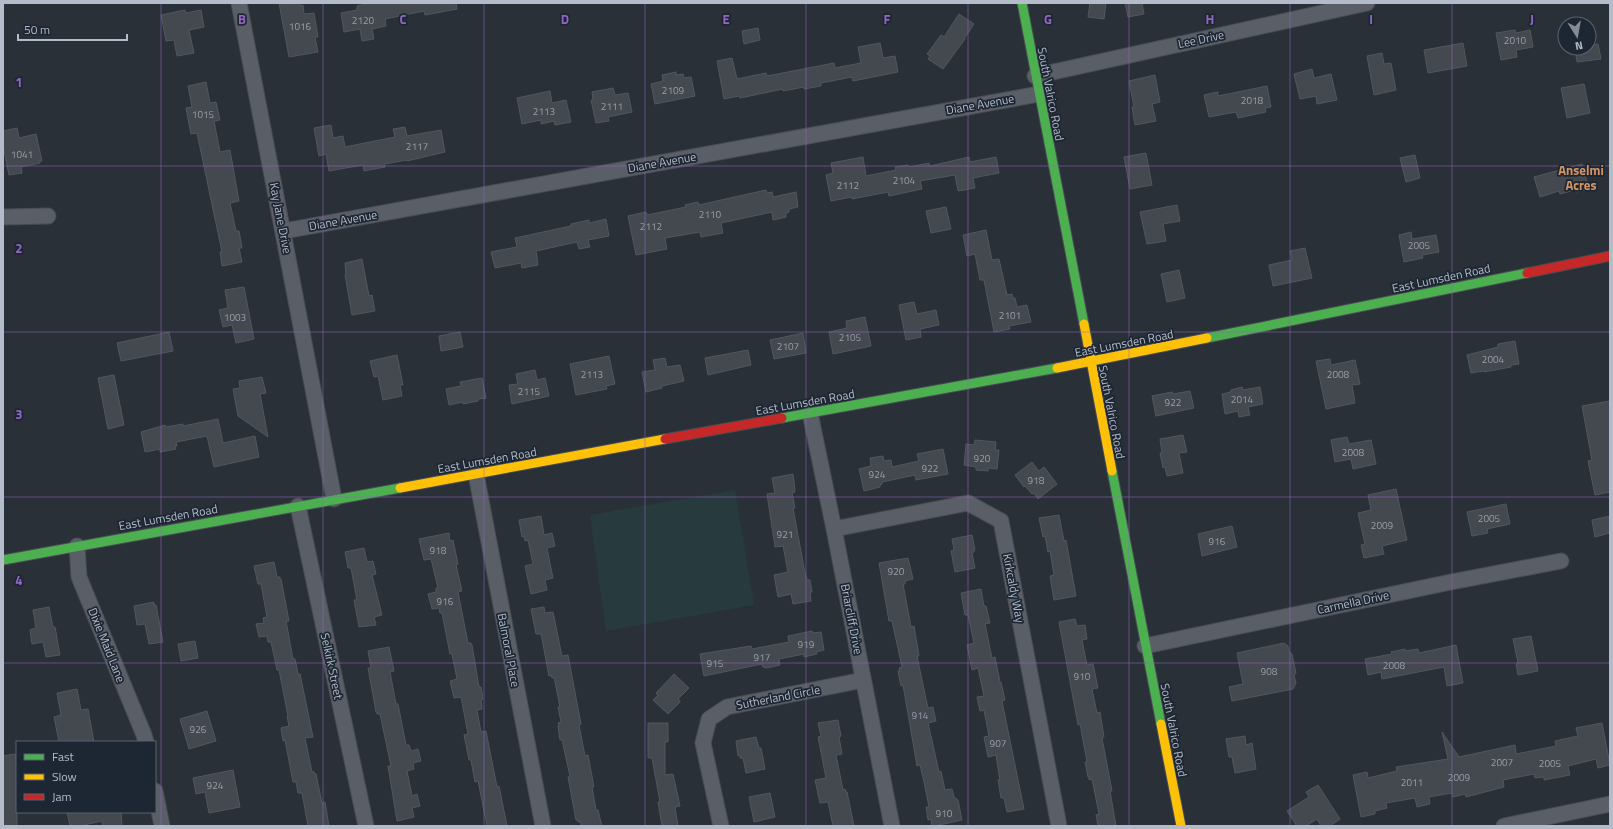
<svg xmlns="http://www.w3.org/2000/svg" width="1613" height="829" font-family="'Titillium Web',sans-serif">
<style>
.green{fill:#273a3e}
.building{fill:#444950;stroke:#52575f}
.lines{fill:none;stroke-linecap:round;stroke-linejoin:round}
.street-casing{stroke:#484c53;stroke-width:17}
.fast-casing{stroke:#484c53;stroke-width:11}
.slow-casing{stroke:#484c53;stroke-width:11}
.jam-casing{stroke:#484c53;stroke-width:11}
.street{stroke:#5a5e66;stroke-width:15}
.fast{stroke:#4caf50;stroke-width:9}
.slow{stroke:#ffc107;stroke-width:9}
.jam{stroke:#c62828;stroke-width:9}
.grid{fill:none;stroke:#9266c3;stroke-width:1;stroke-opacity:0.55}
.labels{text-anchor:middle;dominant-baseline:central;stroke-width:3.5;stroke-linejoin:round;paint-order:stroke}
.number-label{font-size:10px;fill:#989fab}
.street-label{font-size:12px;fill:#b4bcc9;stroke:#1d2633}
.neighbourhood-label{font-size:13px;font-weight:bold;fill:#d59563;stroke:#1d2633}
.grid-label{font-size:13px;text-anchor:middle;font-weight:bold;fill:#9266c3;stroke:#1d2633;stroke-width:3.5;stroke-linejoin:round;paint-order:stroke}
</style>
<rect width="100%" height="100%" fill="#2a3038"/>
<path class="green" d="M735 490 754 605 606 631 590 515Z"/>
<path class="building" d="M279 3H300V6L303 5 304 14 314 13 318 37H315L318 52 289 57Z
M371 3H456L457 9 425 15 424 11 385 19 386 26 372 29 374 39 362 41 360 29 344 32 341 13 357 10V6Z
M1090 3H1106L1104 19 1088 17Z
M1125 3H1142L1144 14 1128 17Z
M185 10 186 13 201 10 204 27 189 30 194 53 177 56 174 40 166 41 161 15Z
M959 14 974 24 964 39H965L943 69 928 59 930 56 927 54 941 35 944 37Z
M758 28 760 40 744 44 742 31Z
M1515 30 1516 33 1530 30 1533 47 1516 50 1517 57 1501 60 1496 33Z
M880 43 883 58 895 56 898 72 853 81 852 77 821 83V86L804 89V87L783 91V89L740 98 739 96 724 99 717 61 732 58 737 79 766 73 767 76 834 63 835 68 861 63 858 47Z
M1463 43 1467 66 1428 73 1424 50Z
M1598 44 1601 59 1577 62 1575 49 1589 48V46Z
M1382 53 1384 64 1391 63 1396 90 1374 95 1367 56Z
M1312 69 1314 78 1331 74 1337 100 1317 104 1316 96 1300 99 1294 74Z
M676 72V75L683 74 684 78 691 77 695 96 655 104 651 84 663 81 662 75Z
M1155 75 1160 102 1152 104 1156 121 1135 125 1132 107H1134L1129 81Z
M206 82 210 103 216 102 220 120 214 121 220 152 230 150 239 201 230 203 236 231H239L242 248H239L242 262 222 266 220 252H222L197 133 191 134 186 108 192 107 188 86Z
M1584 84 1590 113 1567 118 1561 88Z
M1267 86 1271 107 1265 108 1266 112 1238 118 1236 112 1209 117 1204 95 1218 92V96Z
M613 88 615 95 628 93 632 112 608 117 609 121 596 123 591 100H593L592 92Z
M550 91 552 103 566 100 571 122 555 125 554 121 541 124V120L522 124 517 98Z
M331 125 333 138 343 136 345 147 395 137 393 129 405 127 407 136 441 130 445 152 407 161V160L384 164 385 167 364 171 363 165 329 171 326 154 319 156 314 128Z
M17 128 19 138 36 134 42 161H39L40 163 21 167 22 173 9 175 3 146V131Z
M1146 153 1152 185 1130 189 1124 157Z
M1415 155 1420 178 1406 182 1400 158Z
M863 157 866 176 896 170 895 167 908 165 909 167 929 163 930 166 969 157 970 162 996 157 999 173 973 178 975 188 958 191 955 175 920 181 922 189 889 196 888 192 852 199V197L831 201 826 175 833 173 831 163Z
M1582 164 1589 189 1576 192 1575 190 1560 194 1559 191 1540 197 1534 177Z
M766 190 767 193 772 192 773 197 796 192 798 207 789 209V212L786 213V217L773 220 772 212 721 223 723 233 701 237 700 232 665 238 667 249 636 255 628 216 646 212 647 215 686 207 685 205 698 202 699 205Z
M1177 205 1180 221 1163 224 1166 241 1147 244 1140 212Z
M946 207 951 229 931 233 926 211Z
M606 219 609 236 588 240 590 247 579 249 577 242 536 251 538 265 522 268 521 263 495 268 491 252 517 247 515 238 571 226V224L589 220V223Z
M986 230 992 260 999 259 1007 295 1012 294 1013 298H1015L1017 307 1027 305 1031 322 1009 326 1010 329 994 332 984 280H980L975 254 967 256 963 235Z
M1411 232 1412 239 1436 235 1439 252 1422 255 1423 258 1404 262 1399 235Z
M1305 248 1312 278 1273 286 1269 265 1292 260 1290 251Z
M362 259 369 296 372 295 375 311 352 315 345 275H346L345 263Z
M1179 270 1185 298 1167 302 1161 274Z
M244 287 254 339 236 343 232 325 223 327 219 310 228 308 225 290Z
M914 302 917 314 936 310 939 325 920 329 921 337 906 340 899 305Z
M865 317 871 346 833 354 829 332 847 328 846 321Z
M169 332 173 351 121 361 117 343Z
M460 332 463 347 441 351 439 336Z
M803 333 806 353 774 359 770 340Z
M1515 341 1519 364 1511 365V367L1484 372V371L1471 373 1467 355 1498 347V344Z
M748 350 751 365 708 375 705 358Z
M397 355 403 385H400L402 396 383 400 378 376 374 377 370 361Z
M609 356 615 384 606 386 607 389 576 395 570 364Z
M665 358 667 367 680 365 684 381 662 386V388L646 392 642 372 655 370 653 360Z
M1330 359 1331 365 1355 360 1360 384 1352 385 1355 403 1326 409 1316 361Z
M535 370 537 380 545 378 549 396 512 404 509 385 518 384 516 374Z
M114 375 124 425 108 429 98 378Z
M262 377 266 393 260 394 268 437 238 416 233 389 240 388 239 381Z
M482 378 486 398 478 399V401L463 404V402L449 405 446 389 461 386 460 382Z
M1242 387 1243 390 1260 387 1263 404 1248 407 1250 415 1239 417 1238 411 1225 414 1222 394 1231 392V390Z
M1190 391 1194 408 1156 416 1152 396 1172 392 1173 394Z
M1610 401V492L1595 495 1588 461 1592 460 1582 406Z
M218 419 223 443 255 436 259 457 214 467 207 436 176 442 177 446H175L176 449 160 452V449L145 452 141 432 165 425 166 427 183 424V426Z
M1183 435 1187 452 1179 453 1183 473 1167 476 1165 467 1163 468 1160 453H1162L1160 439Z
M1347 437 1349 444 1371 440 1376 464 1353 469 1351 459 1335 462 1331 440Z
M975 440 996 442 995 450H999L997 469 988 468V471L976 470V467L964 465 966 444 974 445Z
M943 449 948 474 916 480 915 475 882 482V484L880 485V487L864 491 859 469 871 466 870 458 883 456 884 461 891 460 892 467 919 461 917 454Z
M1032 462 1039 471 1044 467 1057 484 1038 499 1034 493 1032 494 1025 486 1024 487 1015 475Z
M793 474 795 490H794L795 492 792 493 795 508H793L804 568 807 580H810L812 592H810L811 601 793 604 791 594 778 597 774 575 788 572 783 546 775 547 767 494 775 493 772 478Z
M1396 489 1407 540 1382 546 1384 554 1364 558 1361 545 1365 544 1358 513 1371 510 1368 495Z
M1506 504 1510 524 1487 529 1488 533 1472 536 1467 512Z
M1059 515 1064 541 1066 540 1076 596 1054 600 1050 576 1054 575 1050 551 1048 552 1045 536 1043 537 1039 518Z
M541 516 544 535 552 533 555 546 547 548 553 578 545 580 547 590 531 594 525 566 533 564 528 540 525 541 524 536 522 537 519 520Z
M1610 516V533L1595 537 1592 520Z
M1232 526 1237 547 1202 556 1198 534Z
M449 533 450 541 453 540 458 564 456 565 462 591 458 592 468 643H471V645H472L479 687H481L483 699 481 700 482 709 477 710 481 732 486 731 497 787 499 786 507 826H487L478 781 475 782 471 760H469L464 735 468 734 461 697 454 698 450 681 457 679 452 654H450L442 613H440L439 608 432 609 428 594 436 592V588H438L431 559 424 560 419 539Z
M972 535 975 550H974V552L972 553 975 568 955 572 951 551 954 550 952 539Z
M364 548 367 562 373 561 376 574 372 575 382 615 374 617 376 625 359 627 354 600H357L351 568H348L345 552Z
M908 558 913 579 905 581V584H903L911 627 914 626 919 656H917L926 699 928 708 933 707 936 721 928 723 933 745 939 772 941 771 945 790 952 789 954 797 958 800 962 820 935 826H932L931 819 928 820 926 807H929L924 782 920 765 917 766 903 685 901 686 898 671H900L899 668 902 667 892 621H889L879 563Z
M274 562 277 577H280V579H281L289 621H286L293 659H295L298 674H300L313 737 305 738 312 772H314L315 774H316L322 803 325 802 329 826H308L302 793H298L296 782H293L285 740 283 741 281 728 289 726 287 716H288L279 670H277L271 642H268L267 636 259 637 256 624 264 623 263 618 267 617 261 584H258L254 566Z
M981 589 984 606H986L990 623 985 624 992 658 995 657 1000 682H1001L1005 700 1002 701 1005 716 1024 809 1007 812 1004 798H1001L998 780H1000L996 755 988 757 984 737 989 736 984 710 980 711 977 697 984 696 978 668 972 670 967 645 974 643 968 615H965L961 593Z
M154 602V605H156L163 642 149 644 145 624 137 625 134 606Z
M49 607 53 627H55L60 655 46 657 43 642 32 644 30 630 36 628 33 610Z
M544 607 545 613 553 612 562 656 568 655 581 724 579 725 585 756 588 755 594 787H592L596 810H598L602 826H581V822H578V820H576L568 777 570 776 562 740H560L558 726 559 725 558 723 561 722 558 707H560L554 677 552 678 551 675 549 676 541 634H536L531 609Z
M1075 619 1077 626 1085 625 1087 639 1082 640 1087 665 1093 664 1098 688 1092 689 1097 713 1100 712 1104 737 1102 738 1112 791H1110L1116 826H1098L1096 815 1099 814 1092 779 1089 780V777H1088L1085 762H1087L1080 724 1078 725 1059 622Z
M812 631 813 633 821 632 824 650 816 652 817 654 804 657V654L779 659 780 665 766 668 763 667 762 664 704 676 700 654 751 646 752 649 789 642 788 636Z
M1531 636 1538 671 1518 675 1516 664 1518 663 1513 639Z
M195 641 198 658 181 661 178 644Z
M1284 643 1288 646 1289 652 1292 654 1296 673 1294 675 1296 683 1293 689 1232 701 1229 687 1243 684 1237 653Z
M1456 645 1463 683 1447 686 1444 667 1382 679 1381 672 1368 675 1365 659 1392 654 1391 652 1405 649V651L1418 649 1419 653Z
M389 647 394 671 390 672 396 704H398L406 745H409L411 751 418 749 421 761 413 763 414 769 407 771 412 796 417 794 420 806 412 808 414 817 397 821 388 766H391L380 714H377V712H376L368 668H371L368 651Z
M674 674 689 688 678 699 680 701 679 703 668 714 653 700 658 695 656 693Z
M77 689 81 710 88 709 94 742H59L54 717 61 715 57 693Z
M207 711 216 741 189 749 180 719Z
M838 720 841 736 839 737 842 754 836 755 843 790 845 789 846 792H847L854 826H833L828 802 820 803 815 780 826 778 818 737 821 736 818 723Z
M648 723H668V742H665V775L673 774 680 806 675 807 678 826H662L658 802H660L652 758H648Z
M1602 723 1610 765 1598 768 1596 759 1568 766 1570 775 1544 780V777L1535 778 1534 774 1503 780 1504 787 1466 797 1465 794 1453 797 1452 793 1429 797 1430 804 1417 807 1415 798 1386 803 1387 808 1375 811V814L1361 817 1353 775 1367 772 1368 778 1397 771 1396 767 1448 759 1442 732 1459 757 1515 745 1516 754 1556 746 1555 741 1578 736 1576 728Z
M1245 736 1246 745 1252 743 1256 769 1235 773 1232 757H1229L1226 739Z
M756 737 759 748H761L765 769 746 773 743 758H740V755L738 756 736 741Z
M15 754 17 762V826H3V756Z
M233 770 240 807 209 813 205 792 196 794 193 778Z
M1318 785 1340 819 1330 826H1321L1317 819 1306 826H1297L1287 811 1309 797 1306 792Z
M770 793 775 817 754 822 749 797Z
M67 812H121L122 826H103L102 821 79 826H70Z"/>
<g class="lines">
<defs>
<path id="street" d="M239 3 334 499
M1035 76 1367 3
M3 217 48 216
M284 231 1039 94
M810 413 834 529 892 826
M476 474 543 826
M298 506 366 826
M834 529 968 503 1001 521 1059 826
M77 546 79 577 144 735 146 742
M1145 646 1446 583 1561 561
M155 791 162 826
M721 826 703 743 709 719 727 707 863 680
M1504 826 1610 804"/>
<path id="fast" d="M1022 3 1084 324
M1207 338 1527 273
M782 418 1057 368
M1112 471 1161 724
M3 560 400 488"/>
<path id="slow" d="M1084 324 1112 471
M1057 368 1207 338
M400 488 665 439
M1161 724 1181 826"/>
<path id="jam" d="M1527 273 1610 256
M665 439 782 418"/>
</defs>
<use href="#street" class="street-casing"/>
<use href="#fast" class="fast-casing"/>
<use href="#slow" class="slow-casing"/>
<use href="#jam" class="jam-casing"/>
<use href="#street" class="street"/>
<use href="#fast" class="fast"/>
<use href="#slow" class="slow"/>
<use href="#jam" class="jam"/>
</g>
<path class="grid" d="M161 3V826M323 3V826M484 3V826M645 3V826M806 3V826M968 3V826M1129 3V826M1290 3V826M1452 3V826M3 166H1610M3 332H1610M3 497H1610M3 663H1610"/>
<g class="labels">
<g class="number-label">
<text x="363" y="20">2120</text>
<text x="300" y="26">1016</text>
<text x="1515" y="40">2010</text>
<text x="673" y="90">2109</text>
<text x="1252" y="100">2018</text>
<text x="612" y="106">2111</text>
<text x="544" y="111">2113</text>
<text x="203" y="114">1015</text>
<text x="417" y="146">2117</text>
<text x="22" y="154">1041</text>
<text x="904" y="180">2104</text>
<text x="848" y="185">2112</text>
<text x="710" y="214">2110</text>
<text x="651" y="226">2112</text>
<text x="1419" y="245">2005</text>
<text x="1010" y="315">2101</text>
<text x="235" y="317">1003</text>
<text x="850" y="337">2105</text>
<text x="788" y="346">2107</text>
<text x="1493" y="359">2004</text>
<text x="592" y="374">2113</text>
<text x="1338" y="374">2008</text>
<text x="529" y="391">2115</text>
<text x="1242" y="399">2014</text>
<text x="1173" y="402">922</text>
<text x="1353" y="452">2008</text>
<text x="982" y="458">920</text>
<text x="930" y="468">922</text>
<text x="877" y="474">924</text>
<text x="1036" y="480">918</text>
<text x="1489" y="518">2005</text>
<text x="1382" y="525">2009</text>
<text x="785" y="534">921</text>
<text x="1217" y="541">916</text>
<text x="438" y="550">918</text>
<text x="896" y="571">920</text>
<text x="445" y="601">916</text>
<text x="806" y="644">919</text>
<text x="762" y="657">917</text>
<text x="715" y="663">915</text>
<text x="1394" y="665">2008</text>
<text x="1269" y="671">908</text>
<text x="1082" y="676">910</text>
<text x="920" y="715">914</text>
<text x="198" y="729">926</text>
<text x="998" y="743">907</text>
<text x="1502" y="762">2007</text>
<text x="1550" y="763">2005</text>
<text x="1459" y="777">2009</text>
<text x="1412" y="782">2011</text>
<text x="215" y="785">924</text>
<text x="944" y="813">910</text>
</g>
<g class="street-label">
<text transform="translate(1201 39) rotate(-12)">Lee Drive</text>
<text transform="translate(1051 94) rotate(79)">South Valrico Road</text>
<text transform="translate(980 104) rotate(-10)">Diane Avenue</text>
<text transform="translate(662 162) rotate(-10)">Diane Avenue</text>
<text transform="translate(281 218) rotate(79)">Kay Jane Drive</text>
<text transform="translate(343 220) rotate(-10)">Diane Avenue</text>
<text transform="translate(1441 278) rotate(-12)">East Lumsden Road</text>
<text transform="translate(1124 343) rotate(-11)">East Lumsden Road</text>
<text transform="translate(805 402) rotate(-10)">East Lumsden Road</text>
<text transform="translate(1112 412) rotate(79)">South Valrico Road</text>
<text transform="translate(487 460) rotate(-10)">East Lumsden Road</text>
<text transform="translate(168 517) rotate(-10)">East Lumsden Road</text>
<text transform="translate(1014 588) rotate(79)">Kirkcaldy Way</text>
<text transform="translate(1353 602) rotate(-12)">Carmella Drive</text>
<text transform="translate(852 619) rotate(79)">Briarcliff Drive</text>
<text transform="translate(107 645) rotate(68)">Dixie Maid Lane</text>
<text transform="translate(509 650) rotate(79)">Balmoral Place</text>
<text transform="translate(332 666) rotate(78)">Selkirk Street</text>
<text transform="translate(778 697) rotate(-11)">Sutherland Circle</text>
<text transform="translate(1174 730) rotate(79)">South Valrico Road</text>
</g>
<g class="neighbourhood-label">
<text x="1581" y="170">Anselmi<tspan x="1581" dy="15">Acres</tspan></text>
</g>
</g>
<g class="grid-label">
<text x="242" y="24">B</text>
<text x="403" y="24">C</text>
<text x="565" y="24">D</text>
<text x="726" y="24">E</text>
<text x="887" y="24">F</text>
<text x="1048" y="24">G</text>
<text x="1210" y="24">H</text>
<text x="1371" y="24">I</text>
<text x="1532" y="24">J</text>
<text x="19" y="87">1</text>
<text x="19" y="253">2</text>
<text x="19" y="419">3</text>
<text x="19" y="585">4</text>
</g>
<rect width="1613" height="829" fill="none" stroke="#b4bcc9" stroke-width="8"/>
<rect x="16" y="741" width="140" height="72" fill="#1d2633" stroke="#59626f"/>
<rect x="24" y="754" width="20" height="6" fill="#4caf50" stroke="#59626f"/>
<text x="52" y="761" font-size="12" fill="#b4bcc9">Fast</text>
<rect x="24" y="774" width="20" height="6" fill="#ffc107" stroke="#59626f"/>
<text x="52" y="781" font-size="12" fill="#b4bcc9">Slow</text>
<rect x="24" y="794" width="20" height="6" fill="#c62828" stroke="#59626f"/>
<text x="52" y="801" font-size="12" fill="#b4bcc9">Jam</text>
<g transform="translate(1577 36) rotate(169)"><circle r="19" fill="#1d2633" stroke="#59626f"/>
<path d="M0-3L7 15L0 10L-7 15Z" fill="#848b96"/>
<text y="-6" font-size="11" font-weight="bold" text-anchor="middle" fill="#b4bcc9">N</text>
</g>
<path d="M18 34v6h109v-6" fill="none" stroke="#b4bcc9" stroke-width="2"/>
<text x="24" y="34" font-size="12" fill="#b4bcc9" stroke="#1d2633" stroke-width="3" paint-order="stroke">50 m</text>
</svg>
